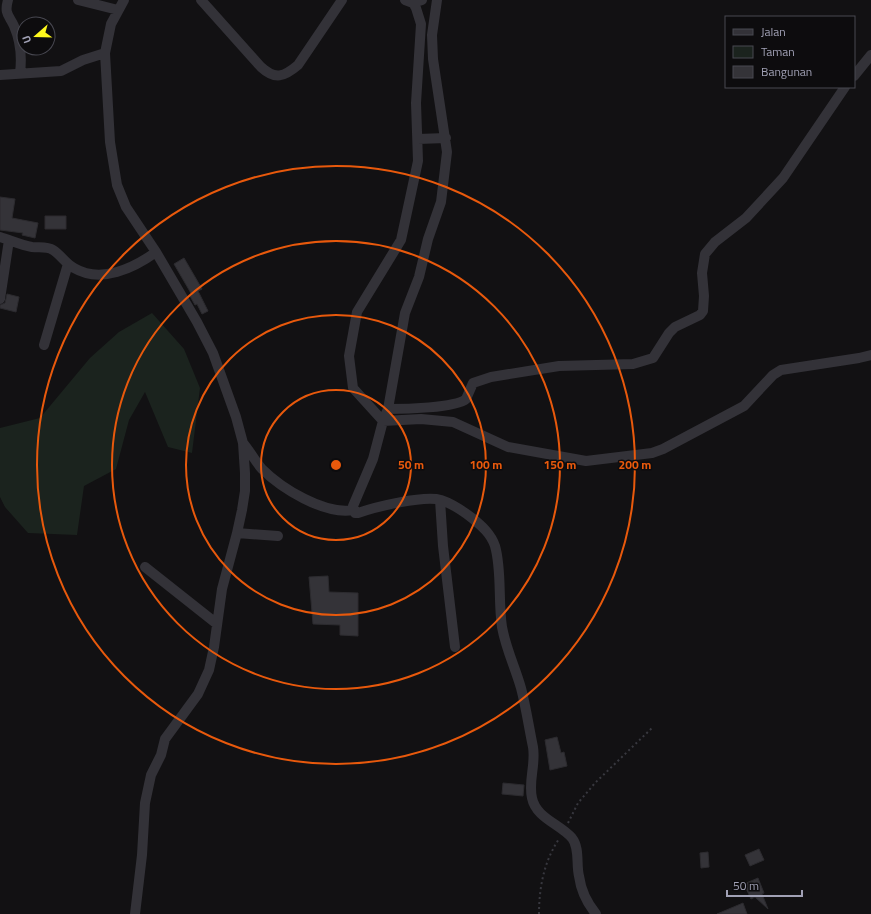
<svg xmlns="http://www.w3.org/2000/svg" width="871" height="914" font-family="'Titillium Web',sans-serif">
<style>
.green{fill:#1b231e}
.building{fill:#343338;stroke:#2c2b2f}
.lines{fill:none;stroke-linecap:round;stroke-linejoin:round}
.path{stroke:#38383f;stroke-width:2;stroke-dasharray:2 3;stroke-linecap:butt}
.minor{stroke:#333238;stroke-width:10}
.ring{fill:none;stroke:#e8590c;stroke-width:2}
.centre{fill:#e8590c;stroke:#0d0c0e;stroke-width:2}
.ring-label{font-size:12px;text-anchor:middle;font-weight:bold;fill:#e8590c;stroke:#0d0c0e;stroke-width:3;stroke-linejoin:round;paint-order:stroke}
</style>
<rect width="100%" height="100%" fill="#121113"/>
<path class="green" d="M152 313 184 349 200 388 192 453 168 447 145 392 129 420 116 469 84 486 77 535 28 533 5 507 0 497V428L40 418 90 358 119 332Z"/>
<path class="building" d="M0 197 15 199 12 218 38 223 35 238 22 235 23 233 0 230Z
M45 216H66V229H45Z
M184 258 202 289 198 291 208 311 202 314 197 304 195 305 190 296 192 295 174 264Z
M7 294 19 297 16 312 0 308V305L5 303Z
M328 576 329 592 358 593V636L340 635V625L313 624 309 577Z
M557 737 561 753 564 752 567 766 550 770 545 740Z
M503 783 524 785 523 796 502 794Z
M759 849 764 860 750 866 745 855Z
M708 852 709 867 701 868 700 853Z
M758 878 764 893 762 894 768 909 755 897 751 899 744 884Z
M743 903 747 914H717Z"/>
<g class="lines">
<path class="path" d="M568 823 578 803 595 783 653 727
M539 914C539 888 544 861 559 839"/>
<path class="minor" d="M8 0C4 14 9 15 14 26 20 40 22 57 20 73
M78 0 118 10
M124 0 111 24 105 53 110 142 117 185 126 207 156 252 197 322 213 353 236 417 243 443 245 473V491L242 510 237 533 222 589 214 647 209 670 198 694 165 739 161 755 151 775 145 803 142 855 135 914
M201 0 261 67C275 80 284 77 298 65L342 0
M405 0 413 3 416 8 421 24 416 103 418 161 401 240 357 312 349 356 353 388 383 421 421 419 453 422 508 447 586 461 652 453 663 449 744 406 773 375 781 370 859 358 871 355
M413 3 422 0
M0 75 61 71 83 60 105 53
M854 76 871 55
M418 139 446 138
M0 237C10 240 21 245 32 247 39 248 47 246 53 250 61 255 66 264 74 268 101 284 134 268 156 252
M0 286H2L9 240
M0 299 2 286
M44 345 68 264
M388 409 405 313 419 277 428 239 441 202 447 152 433 59 432 35 437 0
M243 443C250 451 255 461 262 469 281 488 324 515 353 510
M440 500 443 546 455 647
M237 533 278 536
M145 567 217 624
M596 914C587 903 581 891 579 876 576 865 580 848 572 838 560 824 536 818 532 798 528 781 536 765 533 747 529 728 526 707 521 688 515 667 506 649 502 627 498 601 502 570 495 546 491 534 482 526 472 518 463 511 453 504 441 500 424 495 375 507 358 513H355L353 506 373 459 383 421 388 409C403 409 456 408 466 399L473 383 491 377 559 366 633 364 653 358 669 333 675 327 700 315 703 311 704 296 702 273 705 254 715 242 746 218 783 178 845 87"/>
</g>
<g class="ring">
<circle cx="336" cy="465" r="75"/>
<circle cx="336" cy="465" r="150"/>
<circle cx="336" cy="465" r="224"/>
<circle cx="336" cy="465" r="299"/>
</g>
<circle cx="336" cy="465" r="6" class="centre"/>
<g class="ring-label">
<text x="411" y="469">50 m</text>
<text x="486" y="469">100 m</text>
<text x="560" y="469">150 m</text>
<text x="635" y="469">200 m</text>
</g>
<rect x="725" y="16" width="130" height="72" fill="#0d0c0e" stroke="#484851"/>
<rect x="733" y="29" width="20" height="6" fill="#333238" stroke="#484851"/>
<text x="761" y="36" font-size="12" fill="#a1a1b5">Jalan</text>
<rect x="733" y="46" width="20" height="12" fill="#1b231e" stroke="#484851"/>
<text x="761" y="56" font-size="12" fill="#a1a1b5">Taman</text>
<rect x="733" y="66" width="20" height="12" fill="#343338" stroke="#484851"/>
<text x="761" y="76" font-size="12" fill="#a1a1b5">Bangunan</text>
<g transform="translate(36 36) rotate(250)"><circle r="19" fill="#0d0c0e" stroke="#484851"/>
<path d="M0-3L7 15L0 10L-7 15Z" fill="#fff91d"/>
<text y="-6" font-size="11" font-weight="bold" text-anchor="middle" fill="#a1a1b5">U</text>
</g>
<path d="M727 890v6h75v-6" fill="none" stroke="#a1a1b5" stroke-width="2"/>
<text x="733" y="890" font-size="12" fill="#a1a1b5" stroke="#0d0c0e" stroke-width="3" paint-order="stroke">50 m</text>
</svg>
